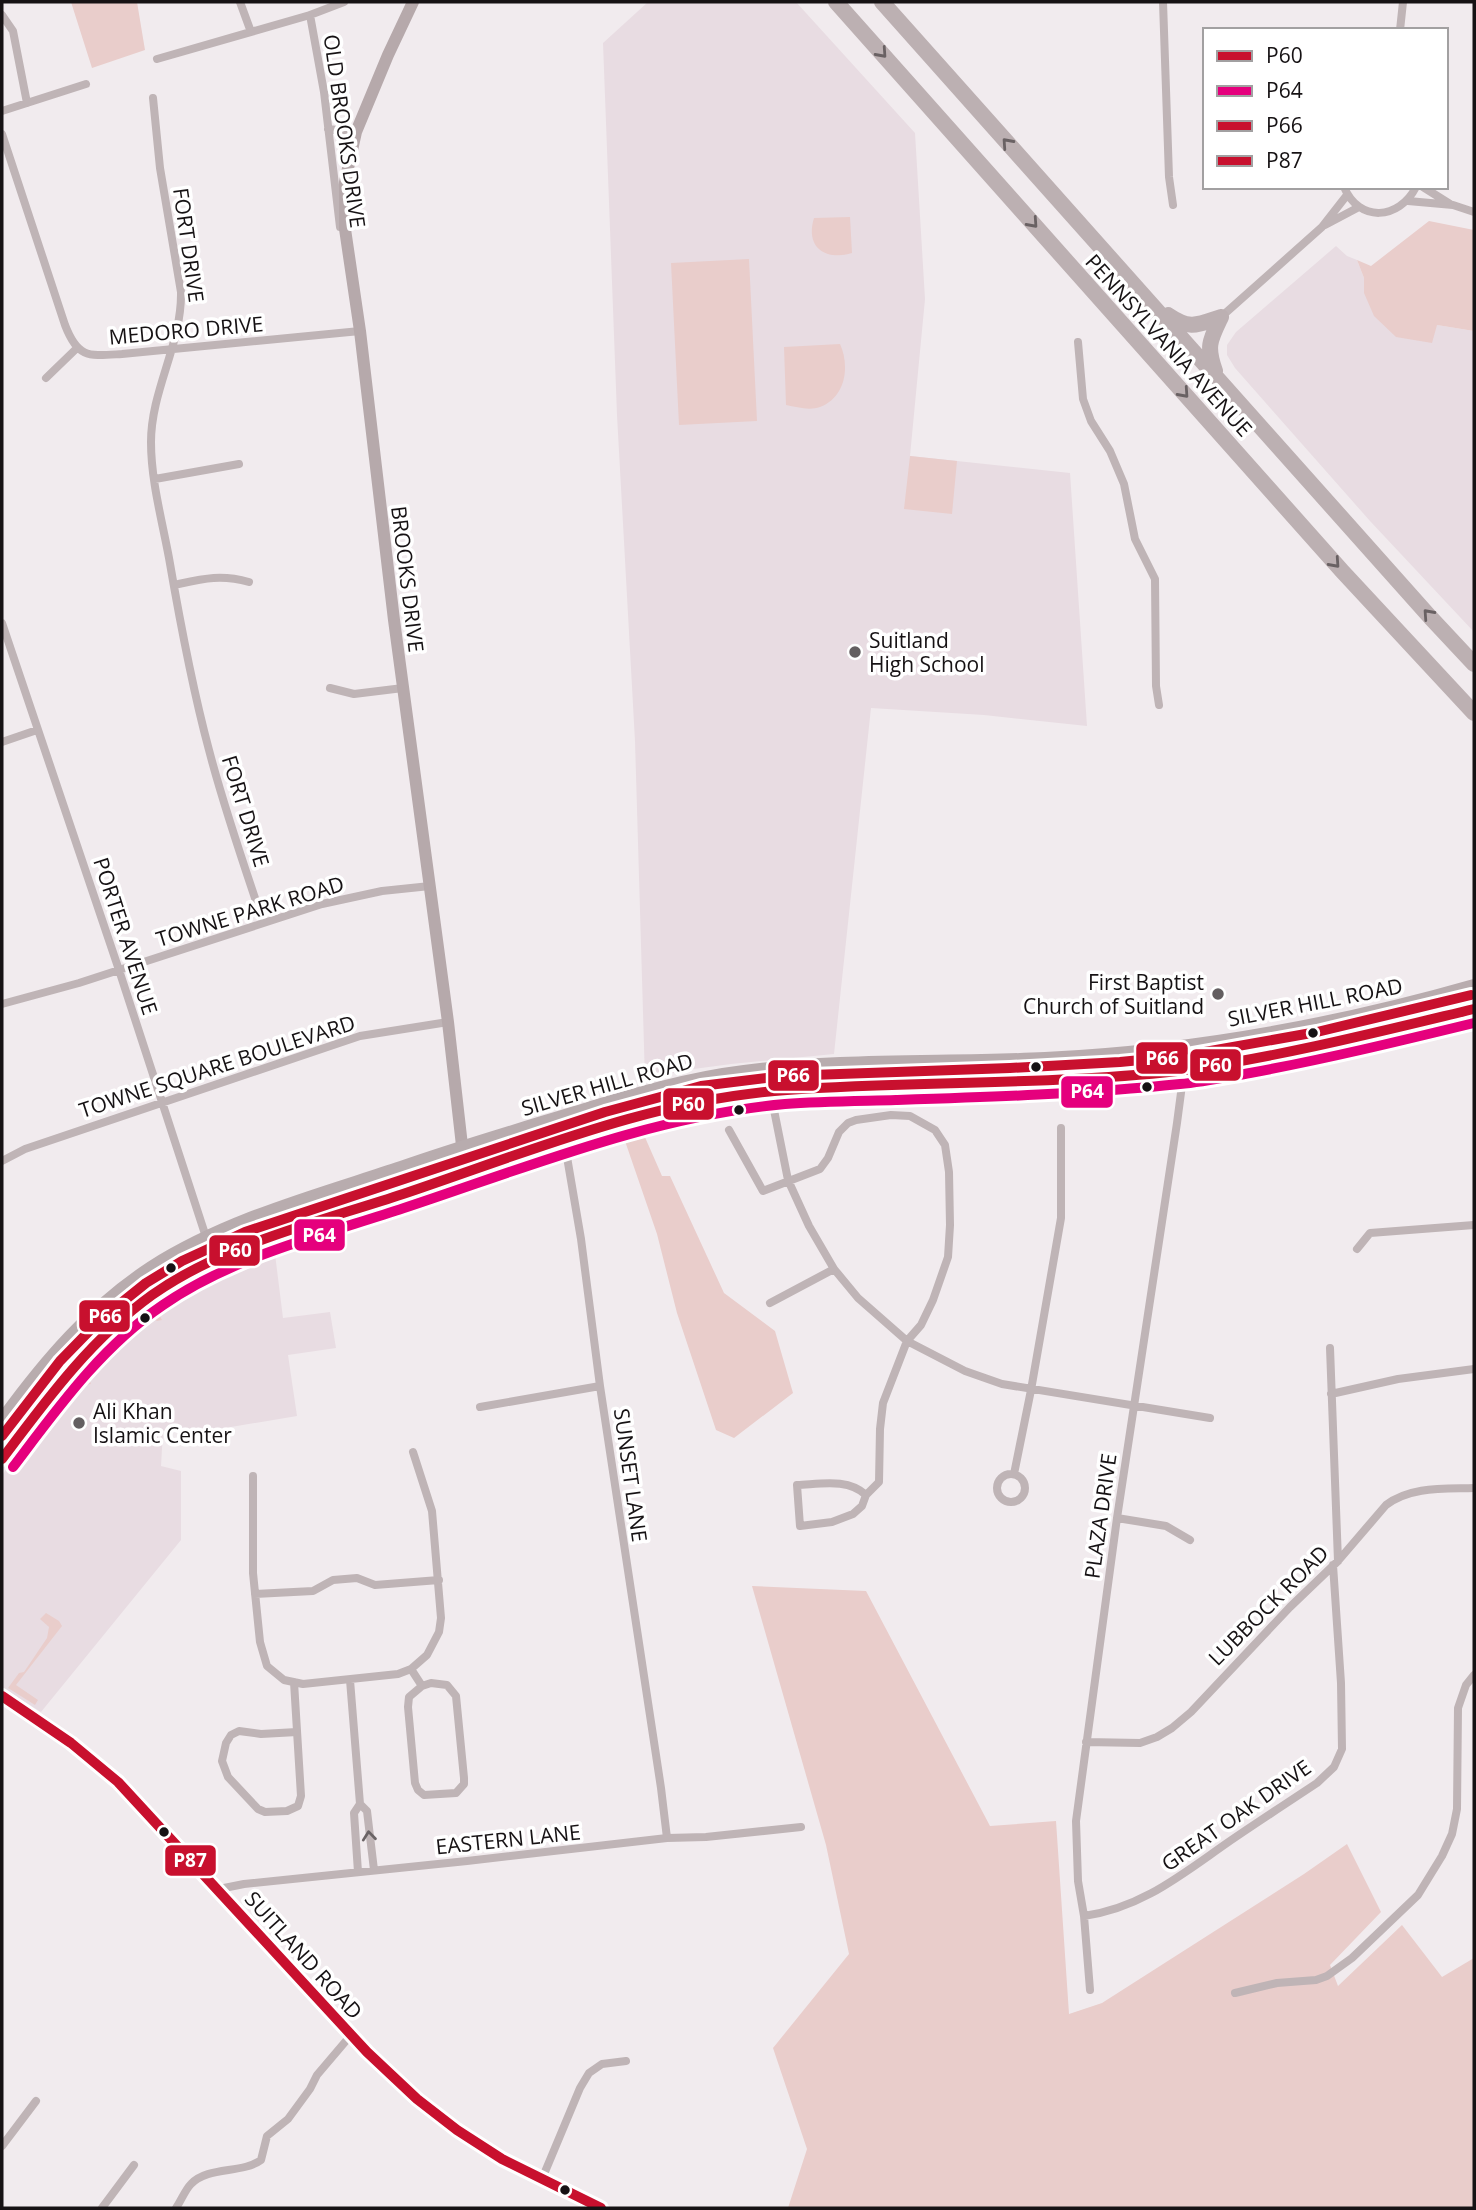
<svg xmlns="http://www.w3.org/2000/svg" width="1476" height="2210" font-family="'Open Sans',sans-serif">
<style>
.built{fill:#e8dce2}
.green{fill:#e9cdcb}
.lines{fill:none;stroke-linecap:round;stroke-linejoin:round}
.street{stroke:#bfb4b6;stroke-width:8}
.secondary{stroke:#b6a9ab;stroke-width:12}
.primary{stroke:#b8acae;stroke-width:12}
.highway{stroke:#bcb0b2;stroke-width:16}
.bus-1-casing{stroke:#fff;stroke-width:16}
.bus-2-casing{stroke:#fff;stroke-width:16}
.bus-3-casing{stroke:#fff;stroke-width:16}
.bus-4-casing{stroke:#fff;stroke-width:16}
.bus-1{stroke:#c8102e;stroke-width:10}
.bus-2{stroke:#e5007d;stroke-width:10}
.bus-3{stroke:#c8102e;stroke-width:10}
.bus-4{stroke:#c8102e;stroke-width:10}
.oneway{stroke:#696163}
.oneway2{stroke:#6a6365}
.poi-dot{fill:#635e60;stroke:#fff;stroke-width:2.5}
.bus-dot{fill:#161214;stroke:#fff;stroke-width:2.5}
.labels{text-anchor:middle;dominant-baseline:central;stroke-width:7;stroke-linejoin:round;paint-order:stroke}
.street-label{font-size:21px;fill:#161214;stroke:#fff}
.poi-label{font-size:21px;fill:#161214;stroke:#fff;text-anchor:start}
.line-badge{stroke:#fff;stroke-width:2.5}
.badge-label{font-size:19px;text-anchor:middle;font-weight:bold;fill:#fff}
</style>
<rect width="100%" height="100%" fill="#f1ebee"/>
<path class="built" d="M648 2H796L915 133 925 299 910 456 1070 473 1087 726 984 715 871 708 834 1054 731 1064 686 1070 645 1080 635 741 617 415 603 43Z
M1336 246 1347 256 1357 260 1364 278V293L1437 325 1474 331V632L1370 521 1235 368 1227 355V345L1236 332Z
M274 1246 283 1318 330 1312 336 1348 288 1355 297 1416 225 1428 163 1431 161 1466 181 1471V1540L41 1712 2 1688V1475L75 1380 104 1347 141 1315 195 1280 246 1257Z"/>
<path class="green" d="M71 2H137L145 50 92 68Z
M850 217 852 253C825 261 805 247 814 218Z
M1429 221 1474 230V331L1437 325 1432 343 1396 337 1374 316 1364 293V278L1357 260 1371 266Z
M749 259 757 421 679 425 671 263Z
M840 344C850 366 846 397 820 407 809 411 797 407 786 405L784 347Z
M910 456 957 461 952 514 904 509Z
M644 1135 662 1176H670L724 1293 775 1331 793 1393 734 1438 716 1430 677 1313 657 1234 625 1141Z
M156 1309 162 1320 157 1321 152 1317 130 1335 88 1377 91 1384 84 1385 78 1382C95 1356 130 1325 156 1309Z
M752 1586 866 1591 990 1826 1056 1821 1069 2014 1102 2003 1304 1874 1347 1844 1381 1912 1330 1965 1338 1986 1402 1925 1442 1977 1474 1958V2208H788L807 2149 773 2048 849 1954 826 1845Z
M46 1613 59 1621 62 1626 16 1685 38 1700 35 1705 8 1688 19 1673 24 1672 47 1638 49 1627 40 1619Z"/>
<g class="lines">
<path class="street" d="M240 2 251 32
M1163 2 1169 177 1173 205
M2 15 13 31 27 103
M310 15 324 92 340 227
M1400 30 1403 2
M157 59 310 15 344 2
M153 98 160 168 181 292C182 344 151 390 151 442 151 481 162 520 169 558 180 622 192 687 209 750 224 808 244 865 263 922
M2 111 86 84
M328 129 356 132
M2 134 65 325C78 359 89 356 122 354L360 331
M1344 187C1359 223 1399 220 1416 187
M1423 187 1450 204
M1408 201 1453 205 1474 212
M1325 225 1359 207
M1221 317 1322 227 1347 195
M1078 342 1083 399 1091 421 1110 451 1124 484 1135 539 1155 579 1156 686 1159 705
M46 378 77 348
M155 479 239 464
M174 585C202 579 220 574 249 582
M2 623 119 970 206 1237 210 1263
M330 688 354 694 403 688
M2 742 37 730
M2 1004 79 983 322 904 382 891 430 886
M770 1068 772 1100 788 1180 809 1226 834 1269 858 1298 907 1341 965 1371 1002 1384 1210 1418
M560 1116 581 1239 600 1386 661 1788 667 1838
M729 1130 763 1191 820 1169 828 1158 839 1132 848 1123 856 1120 891 1115 910 1116 935 1130 945 1145 949 1172 950 1225 948 1257 933 1300 921 1325 907 1341 883 1403 880 1429 879 1482 866 1495 862 1506 853 1514 832 1522 800 1526 797 1485C821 1484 848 1478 866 1495
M2 1161 25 1149 360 1036 448 1022
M1357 1249 1370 1233 1474 1225
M770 1303 834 1269
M1330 1348 1338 1561
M1331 1394 1398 1379 1474 1369
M480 1407 600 1386
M997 1488a14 14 0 1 1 28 0a14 14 0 1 1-28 0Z
M1014 1474 1031 1390 1061 1218V1128
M253 1476V1573L260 1642 267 1666 284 1680 303 1684 398 1674 411 1669 427 1655 439 1632 441 1618 432 1511 413 1452
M1117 1518 1166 1526 1190 1540
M255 1594 313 1591 333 1580 357 1578 375 1585 439 1580
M411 1669 422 1686 409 1697 408 1707 415 1783 418 1790 424 1795 456 1793 464 1784V1778L456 1696 447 1685 431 1683 422 1686
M350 1680 360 1804 354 1813 358 1872
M294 1682 301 1796 298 1806 287 1811 265 1812 258 1809 228 1777 222 1761 226 1743 231 1735 239 1731 261 1734 297 1732
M1086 1742 1140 1743 1157 1737 1172 1728 1191 1712 1290 1607 1338 1561 1386 1505C1411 1486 1445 1489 1474 1488
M360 1804 367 1811 374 1870
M219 1889 244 1884 467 1861 667 1838 706 1837 801 1827
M1084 1916C1141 1908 1181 1875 1227 1843 1256 1823 1287 1803 1317 1783L1334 1767 1342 1749 1341 1683 1333 1565
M1090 1990 1084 1916 1078 1881 1076 1821 1117 1518 1177 1123 1184 1070 1183 1047
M1235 1993 1277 1983 1316 1980 1327 1976 1352 1958 1418 1895 1442 1856 1452 1834 1457 1809 1458 1708 1466 1685 1474 1675
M2 2146 36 2101
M542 2179 580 2088 589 2073 602 2064 626 2061
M102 2208 134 2165
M176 2208C181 2201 185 2190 191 2184 208 2166 242 2174 261 2160L267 2136 288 2119 310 2089 317 2075 351 2035"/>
<path class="secondary" d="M413 2 388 55 356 132 345 182V229L360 331 394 620 448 1022 465 1172
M2 1696 71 1743 118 1782 367 2052C400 2085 433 2115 471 2140 511 2168 557 2187 601 2208"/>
<path class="primary" d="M2 1419C44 1361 90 1307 151 1267 226 1219 317 1195 401 1167 458 1147 516 1130 575 1112 631 1095 686 1078 744 1071 843 1058 945 1063 1045 1058 1191 1051 1334 1025 1474 985
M2 1459C47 1399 91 1337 154 1294 184 1274 217 1259 249 1245L609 1125 705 1100 785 1090 1011 1082 1121 1076 1184 1070 1320 1046 1474 1009"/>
<path class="highway" d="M836 2 1342 571 1474 713
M882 2 1430 617 1474 664
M1168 315C1190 330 1197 325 1221 317
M1215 371C1206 346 1210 340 1221 317"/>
<defs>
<path id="bus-1" d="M2 1459C47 1399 91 1339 152 1295 226 1243 319 1222 403 1194 528 1152 654 1099 787 1090 882 1083 978 1084 1074 1079 1111 1077 1148 1075 1185 1070 1283 1056 1378 1032 1474 1009"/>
<path id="bus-2" d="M13 1467C57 1409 101 1347 163 1305 234 1256 323 1235 404 1208 528 1167 653 1116 785 1104 821 1101 859 1101 896 1100 990 1097 1085 1094 1180 1084 1203 1082 1227 1077 1250 1073 1326 1059 1400 1041 1474 1023"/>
<path id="bus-3" d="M2 1436 60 1361 100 1320 146 1283 182 1261 245 1232 605 1112 701 1086 783 1076 1010 1068 1120 1062 1182 1056 1317 1032 1471 995"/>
<path id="bus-4" d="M2 1696 71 1743 118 1782 367 2052 417 2099 457 2130 502 2159 601 2208"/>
</defs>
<use href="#bus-1" class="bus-1-casing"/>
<use href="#bus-2" class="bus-2-casing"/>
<use href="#bus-3" class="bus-3-casing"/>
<use href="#bus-4" class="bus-4-casing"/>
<use href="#bus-1" class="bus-1"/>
<use href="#bus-2" class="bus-2"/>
<use href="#bus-3" class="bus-3"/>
<use href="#bus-4" class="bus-4"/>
</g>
<defs><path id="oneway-chevron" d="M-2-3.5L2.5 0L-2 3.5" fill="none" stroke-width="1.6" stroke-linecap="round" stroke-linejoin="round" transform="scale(1.75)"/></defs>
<g class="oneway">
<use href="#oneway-chevron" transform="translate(882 53) rotate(48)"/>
<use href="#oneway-chevron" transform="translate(1007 143) rotate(-132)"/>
<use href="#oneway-chevron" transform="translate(1033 223) rotate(48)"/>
<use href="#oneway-chevron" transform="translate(1184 393) rotate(48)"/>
<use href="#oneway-chevron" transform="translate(1335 563) rotate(48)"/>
<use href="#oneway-chevron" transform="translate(1428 614) rotate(-132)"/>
</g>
<use class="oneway2" href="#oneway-chevron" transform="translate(369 1836) rotate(-96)"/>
<g class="poi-dot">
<circle cx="855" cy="652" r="7"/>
<circle cx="1218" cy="994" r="7"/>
<circle cx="79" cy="1423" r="7"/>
</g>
<g class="bus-dot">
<circle cx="1313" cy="1033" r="6"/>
<circle cx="1036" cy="1067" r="6"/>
<circle cx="1147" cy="1087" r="6"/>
<circle cx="739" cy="1110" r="6"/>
<circle cx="171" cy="1268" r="6"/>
<circle cx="145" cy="1318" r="6"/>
<circle cx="164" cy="1832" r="6"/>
<circle cx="565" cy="2190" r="6"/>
</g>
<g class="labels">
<g class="street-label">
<text transform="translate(345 131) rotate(82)">OLD BROOKS DRIVE</text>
<text transform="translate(189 245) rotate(82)">FORT DRIVE</text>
<text transform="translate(186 330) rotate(-5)">MEDORO DRIVE</text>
<text transform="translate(1169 345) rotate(48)">PENNSYLVANIA AVENUE</text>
<text transform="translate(408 579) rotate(83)">BROOKS DRIVE</text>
<text transform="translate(246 811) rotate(73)">FORT DRIVE</text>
<text transform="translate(250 911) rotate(-17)">TOWNE PARK ROAD</text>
<text transform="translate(126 936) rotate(72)">PORTER AVENUE</text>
<text transform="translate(1315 1002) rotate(-11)">SILVER HILL ROAD</text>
<text transform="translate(217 1066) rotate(-18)">TOWNE SQUARE BOULEVARD</text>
<text transform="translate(607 1084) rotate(-16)">SILVER HILL ROAD</text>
<text transform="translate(631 1475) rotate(82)">SUNSET LANE</text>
<text transform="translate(1100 1516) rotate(-82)">PLAZA DRIVE</text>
<text transform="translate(1268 1605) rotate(-45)">LUBBOCK ROAD</text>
<text transform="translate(1236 1815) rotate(-35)">GREAT OAK DRIVE</text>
<text transform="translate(508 1839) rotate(-6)">EASTERN LANE</text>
<text transform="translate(304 1955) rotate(48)">SUITLAND ROAD</text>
</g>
<g class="poi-label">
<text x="869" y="640">Suitland<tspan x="869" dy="24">High School</tspan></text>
<text x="1204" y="982" text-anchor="end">First Baptist<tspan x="1204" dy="24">Church of Suitland</tspan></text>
<text x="93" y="1411">Ali Khan<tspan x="93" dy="24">Islamic Center</tspan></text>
</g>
</g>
<g class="line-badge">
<rect x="1135" y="1041" width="54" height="34" rx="7" fill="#c8102e"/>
<rect x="1189" y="1048" width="53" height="34" rx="7" fill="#c8102e"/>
<rect x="767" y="1059" width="53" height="33" rx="7" fill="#c8102e"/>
<rect x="1060" y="1075" width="54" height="34" rx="7" fill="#e5007d"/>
<rect x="662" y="1087" width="53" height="34" rx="7" fill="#c8102e"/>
<rect x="293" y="1218" width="53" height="34" rx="7" fill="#e5007d"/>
<rect x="208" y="1234" width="53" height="33" rx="7" fill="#c8102e"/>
<rect x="78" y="1299" width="53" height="34" rx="7" fill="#c8102e"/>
<rect x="164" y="1844" width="53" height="33" rx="7" fill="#c8102e"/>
</g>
<g class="badge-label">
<text x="1162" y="1065">P66</text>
<text x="1215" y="1072">P60</text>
<text x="793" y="1082">P66</text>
<text x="1087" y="1098">P64</text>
<text x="688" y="1111">P60</text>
<text x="319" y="1242">P64</text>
<text x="235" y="1257">P60</text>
<text x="105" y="1323">P66</text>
<text x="190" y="1867">P87</text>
</g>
<rect width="1476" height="2210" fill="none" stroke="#161214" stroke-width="7"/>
<rect x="1203" y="28" width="245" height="161" fill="#ffffff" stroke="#a2a0a1" stroke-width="2"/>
<rect x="1217" y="51" width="35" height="10" fill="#c8102e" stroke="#a2a0a1" stroke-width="2"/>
<text x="1266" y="63" font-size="21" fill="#161214">P60</text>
<rect x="1217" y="86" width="35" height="10" fill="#e5007d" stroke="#a2a0a1" stroke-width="2"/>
<text x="1266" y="98" font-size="21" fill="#161214">P64</text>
<rect x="1217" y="121" width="35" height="10" fill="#c8102e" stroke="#a2a0a1" stroke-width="2"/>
<text x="1266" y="133" font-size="21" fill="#161214">P66</text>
<rect x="1217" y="156" width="35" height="10" fill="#c8102e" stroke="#a2a0a1" stroke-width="2"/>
<text x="1266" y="168" font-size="21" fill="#161214">P87</text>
</svg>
